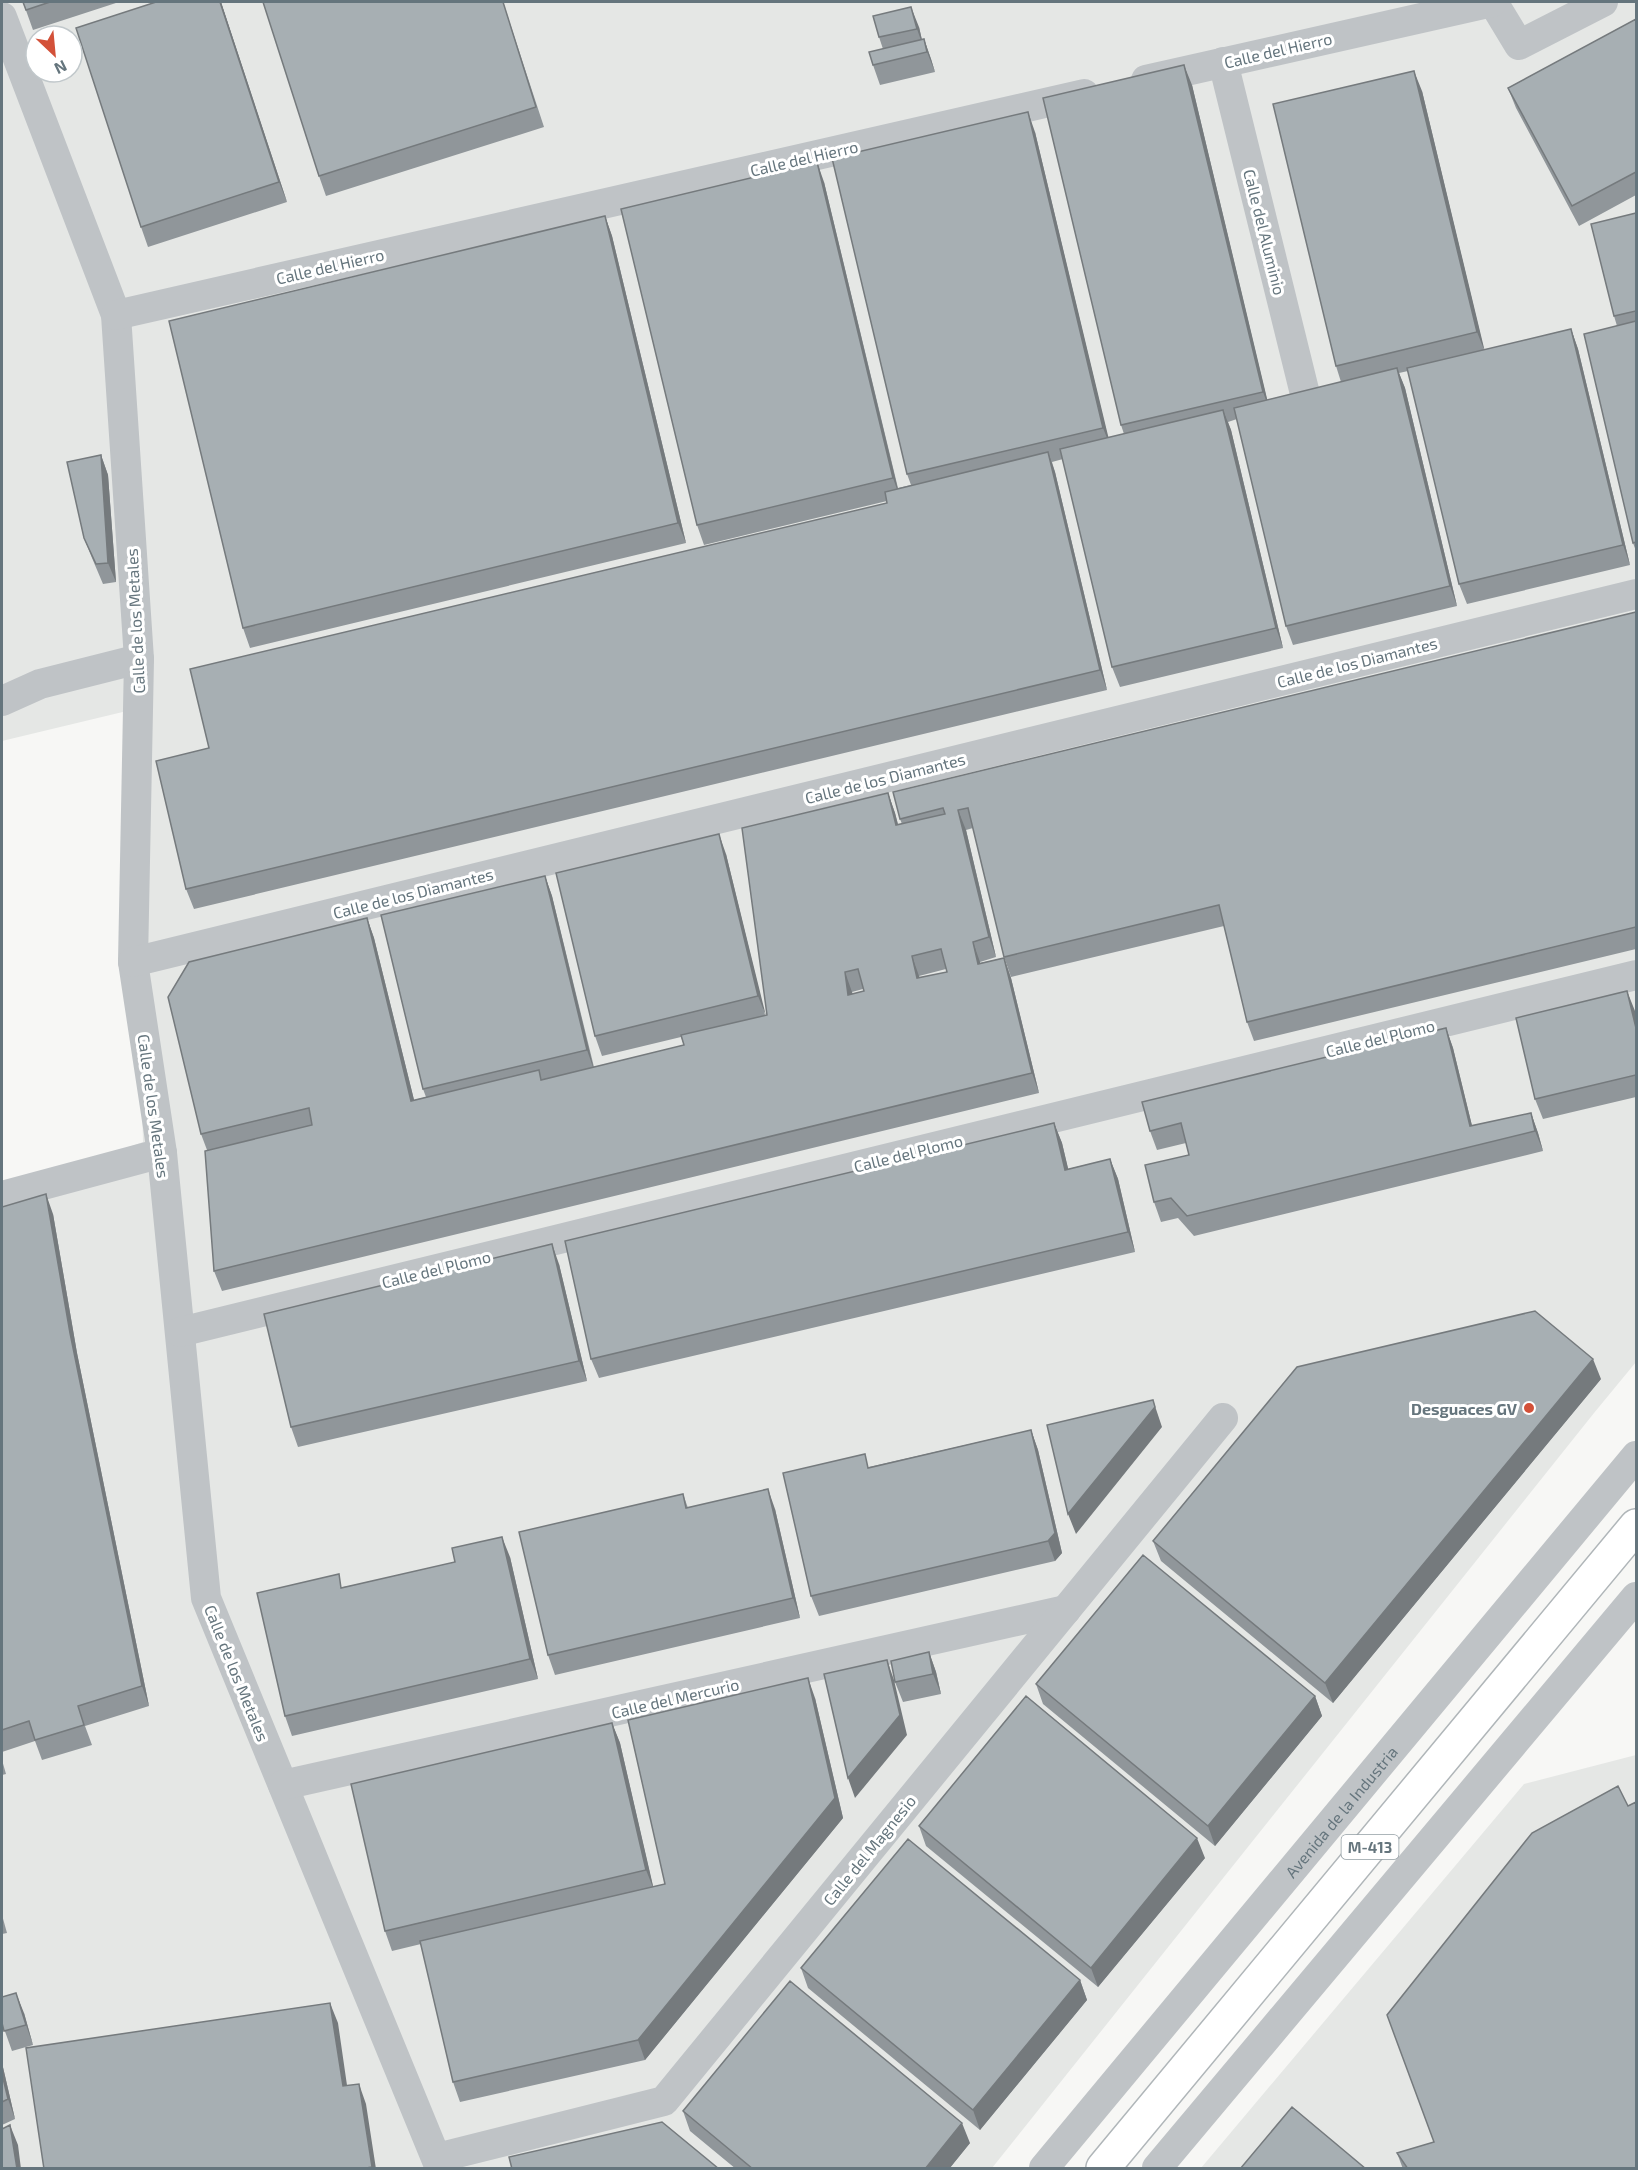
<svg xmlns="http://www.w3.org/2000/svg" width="1638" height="2170" font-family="'Exo 2',sans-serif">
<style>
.built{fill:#e5e7e5;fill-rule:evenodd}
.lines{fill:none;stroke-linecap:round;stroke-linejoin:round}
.primary-casing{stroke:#b0b6b9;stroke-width:36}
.minor{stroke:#bfc3c6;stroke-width:30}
.primary{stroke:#fff;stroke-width:33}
.wall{fill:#90969a;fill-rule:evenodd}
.shaded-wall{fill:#757a7d}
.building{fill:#a7afb3;stroke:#757a7d;stroke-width:1.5;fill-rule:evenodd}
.poi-dot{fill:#d35139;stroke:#fff;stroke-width:2}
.labels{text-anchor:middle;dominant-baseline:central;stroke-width:6;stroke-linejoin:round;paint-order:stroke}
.shield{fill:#fff;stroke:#939ea4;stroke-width:1.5}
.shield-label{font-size:15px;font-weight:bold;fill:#65757d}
.street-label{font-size:16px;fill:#65757d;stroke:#fff}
.poi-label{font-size:16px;font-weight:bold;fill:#65757d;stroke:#fff;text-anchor:end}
</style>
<rect width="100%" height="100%" fill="#f7f7f5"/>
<path class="built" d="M2 2H1636V1362L1594 1413 992 2168H2V1191L143 1142 131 710 2 741ZM36 36H72V72H36Z
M1636 1755V2168H1201L1524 1784Z"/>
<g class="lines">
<defs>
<path id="primary" d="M1103 2168 1636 1526"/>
</defs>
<use href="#primary" class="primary-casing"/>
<g class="minor">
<path d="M1493 2 1519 45 1603 2"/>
<path d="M2 17 116 315 139 659 133 962 162 1153 206 1598 440 2168"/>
<path d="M1223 62 1307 402"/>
<path d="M1146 80 1492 2"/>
<path d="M116 315 1084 94"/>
<path d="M2 701 40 684 139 659"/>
<path d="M133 962 1636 594"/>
<path d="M2 1196 162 1153"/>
<path d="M180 1332 1636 975"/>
<path d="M283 1785 1066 1610"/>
<path d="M437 2158 664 2101 1223 1418"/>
<path id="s1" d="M1044 2168 1636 1456"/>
<path d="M1157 2168 1636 1597"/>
</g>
<use href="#primary" class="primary"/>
</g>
<path class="wall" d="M23 2H119L33 30Z
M221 2 287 202 148 247 141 227Z
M503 2 544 127 326 196 319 176Z
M1636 19V195L1579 226 1516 108 1508 88Z
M919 27 922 40 924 39 931 59 935 72 880 85 873 65 883 49 879 37Z
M1192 85 1267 400 1341 382 1336 366 1422 91 1484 350 1571 329 1578 349 1630 565 1467 604 1459 584 1408 371 1399 373 1405 388 1457 606 1293 645 1286 626 1237 419 1228 422 1231 430 1283 648 1120 687 1112 667 1063 459 1052 462 1055 472 1107 690 194 909 186 889 209 748 887 503V501L704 545 697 525 824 182 898 488 911 485 907 474 1035 132 1108 438 1124 434 1121 425Z
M1636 213V551L1633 543 1617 326 1614 316Z
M605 216 612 236 686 543 250 648 243 628Z
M101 455 108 475 116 582 103 584 92 558 84 538Z
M1636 612V949L1254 1041 1247 1022 1224 926 1011 977 1004 957 973 828 966 830 996 957 980 962V963L1004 958 1011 978 1039 1093 222 1291 214 1271 207 1150 201 1134 367 918 374 938 414 1100 426 1097 423 1089 545 876 552 896 594 1067 684 1045 681 1037 602 1056 595 1036 726 854 765 1015H767L888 793 895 813 898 824H902L900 819ZM946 969 947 972 920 978 919 976ZM863 989 864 991 853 994 852 992Z
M1635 1011 1636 1018V1097L1543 1119 1535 1099Z
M1446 1028 1453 1048 1472 1126 1531 1113 1538 1133 1543 1151 1194 1236 1178 1218 1161 1222 1154 1202 1189 1155 1186 1143 1157 1150 1150 1131Z
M1054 1123 1062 1143 1068 1169 1110 1159 1118 1179 1135 1252 599 1378 591 1359Z
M2 1207 53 1214 77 1353 149 1706 85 1726 92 1745 42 1760 35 1741 2 1752Z
M559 1264 587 1381 298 1447 291 1427Z
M1601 1379 1333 1703 1161 1561 1153 1541Z
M1031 1430 1038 1450 1062 1553 1055 1561 819 1616 811 1596 869 1467Z
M683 1494 688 1508 775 1509 800 1618 555 1675 548 1655Z
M510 1557 538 1679 292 1736 285 1716 343 1587Z
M929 1652 936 1672 941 1694 903 1702 895 1682Z
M1036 1684 1315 1696 1322 1716 1215 1846 1043 1704Z
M815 1698 843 1818 645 2060 460 2102 453 2082 421 1944 392 1951 385 1931 612 1723 620 1743 653 1887 665 1884Z
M2 1760 6 1774 2 1775Z
M919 1826 1205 1858 1098 1987 926 1846Z
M2 1915 7 1933 2 1934Z
M801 1968 1080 1980 1087 2000 980 2130 808 1988Z
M24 2013 33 2045 12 2051 2 2023Z
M2 2063 15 2119 2 2125Z
M683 2111 970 2143 949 2169H736L690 2131Z
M1397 2153 1636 2169H1403Z"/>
<path class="shaded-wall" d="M220 2H221L287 202 279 182Z
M911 7 919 27 924 49 917 29Z
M924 39 931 59 935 72 927 52Z
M1184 65 1192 85 1270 411 1263 392Z
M1414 71 1422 91 1485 352 1477 332Z
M1028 112 1035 132 1111 448 1103 428Z
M817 162 824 182 900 498 893 478Z
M605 216 612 236 686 543 678 523Z
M1571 329 1578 349 1630 565 1623 545Z
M1397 368 1405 388 1457 606 1450 586Z
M1223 410 1231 430 1283 648 1276 628Z
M1048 452 1055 472 1107 690 1100 670Z
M101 455 108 475 116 582 108 563Z
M888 793 895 813 903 845 896 825Z
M958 810 966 830 996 957 989 937Z
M719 834 726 854 766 1016 758 996Z
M545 876 552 896 594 1070 587 1050Z
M367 918 374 938 419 1120 411 1101Z
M973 942 980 962 985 984 978 964Z
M912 956 919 976 924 998 917 978Z
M1004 958 1011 978 1039 1093 1032 1073Z
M845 972 852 992 855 1015 848 995Z
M1627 991 1635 1011 1636 1018V1028Z
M1446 1028 1453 1048 1477 1146 1470 1126Z
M1531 1113 1538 1133 1543 1151 1535 1131Z
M1054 1123 1062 1143 1073 1189 1065 1170Z
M1110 1159 1118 1179 1135 1252 1128 1232Z
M46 1194 53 1214 77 1353 149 1706 142 1686 70 1333Z
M552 1244 559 1264 587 1381 579 1361Z
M1593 1359 1601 1379 1333 1703 1325 1683Z
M1153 1400 1162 1427 1076 1534 1068 1514Z
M1031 1430 1038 1450 1062 1553 1055 1561 1048 1541Z
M768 1489 775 1509 800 1618 793 1598Z
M502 1537 510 1557 538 1679 530 1659Z
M929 1652 936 1672 941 1694 933 1674Z
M887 1660 894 1680 907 1735 855 1798 848 1778Z
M808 1678 815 1698 843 1818 645 2060 638 2040Z
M1315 1696 1322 1716 1215 1846 1208 1826Z
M612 1723 620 1743 654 1890 646 1870Z
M1197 1838 1205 1858 1098 1987 1091 1968Z
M1080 1980 1087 2000 980 2130 973 2110Z
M16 1993 24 2013 33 2045 26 2025Z
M330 2003 338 2023 350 2106 343 2086Z
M2 2063 15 2119 8 2099 2 2074Z
M359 2084 366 2104 376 2169H372V2167Z
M962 2123 970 2143 949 2169H925Z
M10 2125 18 2145 21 2169H17Z"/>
<path class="building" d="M23 2H50L26 10Z
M156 2H220L279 182 141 227 76 28Z
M263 2H503L536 107 319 176Z
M911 7 917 29 879 37 873 16Z
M1636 19V172L1572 206 1508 88Z
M924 39 927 52 873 65 869 52Z
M1184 65 1263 392 1121 425 1043 98Z
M1414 71 1477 332 1336 366 1273 104Z
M1028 112 1103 428 907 474 832 158Z
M817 162 893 478 697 525 621 209Z
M1636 213V311L1614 316 1591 224Z
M605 216 678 523 243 628 169 321Z
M1636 321V542L1633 543 1584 334Z
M1571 329 1623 545 1459 584 1407 368Z
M1397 368 1450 586 1286 626 1234 408Z
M1223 410 1276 628 1112 667 1060 449Z
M1048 452 1100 670 186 889 156 761 209 748 190 669 887 503 885 492Z
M101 455 108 563 96 564 84 538 67 462Z
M1636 612V927L1247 1022 1219 905 1004 957 968 808 958 810 989 937 973 942 978 964 1004 958 1032 1073 214 1271 205 1151 312 1125 309 1108 201 1134 168 997 189 962 367 918 411 1101 539 1070 541 1080 684 1045 681 1035 767 1015 742 828 888 793 896 825 945 814 943 808 900 819 893 792ZM941 949 947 972 917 978 912 956ZM858 969 864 991 848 995 845 972Z
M719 834 758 996 595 1036 556 873Z
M545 876 587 1050 423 1089 381 915Z
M1627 991 1636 1028V1075L1535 1099 1516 1018Z
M1446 1028 1470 1126 1531 1113 1535 1131 1187 1216 1171 1198 1154 1202 1145 1165 1189 1155 1181 1123 1150 1131 1142 1102Z
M1054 1123 1065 1170 1110 1159 1128 1232 591 1359 565 1241Z
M46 1194 70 1333 142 1686 78 1706 84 1725 35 1740 29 1721 2 1730V1207Z
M552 1244 579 1361 291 1427 264 1314Z
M1535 1311 1593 1359 1325 1683 1153 1541 1297 1367Z
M1153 1400 1155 1407 1068 1514 1047 1425Z
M1031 1430 1055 1533 1048 1541 811 1596 783 1473 865 1454 868 1468Z
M768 1489 793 1598 548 1655 519 1532 683 1494 686 1508Z
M502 1537 530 1659 285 1716 257 1593 339 1574 341 1588 455 1562 452 1548Z
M1143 1555 1315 1696 1208 1826 1036 1684Z
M929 1652 933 1674 895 1682 891 1661Z
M887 1660 900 1715 848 1778 824 1674Z
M808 1678 835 1798 638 2040 453 2082 420 1941 665 1884 628 1720Z
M1026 1696 1197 1838 1091 1968 919 1826Z
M612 1723 646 1870 385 1931 351 1784Z
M1618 1786 1628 1806 1636 1802V2169H1408L1397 2153 1434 2142 1387 2015 1532 1833Z
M908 1839 1080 1980 973 2110 801 1968Z
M790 1981 962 2123 925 2169H753L683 2111Z
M16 1993 26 2025 4 2031 2 2023V1997Z
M330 2003 343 2086 359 2084 372 2167 360 2169H44L26 2048Z
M2 2074 8 2099 2 2102Z
M1292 2107 1366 2169H1240Z
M662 2122 719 2169H512L509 2157Z
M10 2125 17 2169H2V2129Z"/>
<circle class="poi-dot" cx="1529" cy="1408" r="6"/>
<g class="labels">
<rect class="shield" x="1341.5" y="1835" width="57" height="24" rx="4.5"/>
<g class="shield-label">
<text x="1370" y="1847">M-413</text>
</g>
<g class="street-label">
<text transform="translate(1278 50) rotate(-13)">Calle del Hierro</text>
<text transform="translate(804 158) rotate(-13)">Calle del Hierro</text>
<text transform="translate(1265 232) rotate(76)">Calle del Aluminio</text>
<text transform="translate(330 266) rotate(-13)">Calle del Hierro</text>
<text transform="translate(135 621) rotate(-93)">Calle de los Metales</text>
<text transform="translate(1357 662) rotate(-14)">Calle de los Diamantes</text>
<text transform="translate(885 778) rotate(-14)">Calle de los Diamantes</text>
<text transform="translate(413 893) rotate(-14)">Calle de los Diamantes</text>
<text transform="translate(1380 1038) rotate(-14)">Calle del Plomo</text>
<text transform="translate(154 1106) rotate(82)">Calle de los Metales</text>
<text transform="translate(908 1153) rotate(-14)">Calle del Plomo</text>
<text transform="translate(436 1269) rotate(-14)">Calle del Plomo</text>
<text transform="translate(237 1673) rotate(68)">Calle de los Metales</text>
<text transform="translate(675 1698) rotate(-13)">Calle del Mercurio</text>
<text stroke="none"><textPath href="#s1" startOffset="464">Avenida de la Industria</textPath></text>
<text transform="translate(869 1850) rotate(-51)">Calle del Magnesio</text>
</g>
<g class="poi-label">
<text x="1517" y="1408">Desguaces GV</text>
</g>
</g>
<rect width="1638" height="2170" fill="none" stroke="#65757d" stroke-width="6"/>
<g transform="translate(54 54) rotate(154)"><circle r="28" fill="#ffffff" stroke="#c1c8cb" stroke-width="1.5"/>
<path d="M0-4.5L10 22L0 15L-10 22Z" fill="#d35139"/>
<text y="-9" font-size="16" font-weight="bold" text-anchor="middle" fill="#65757d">N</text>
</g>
</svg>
